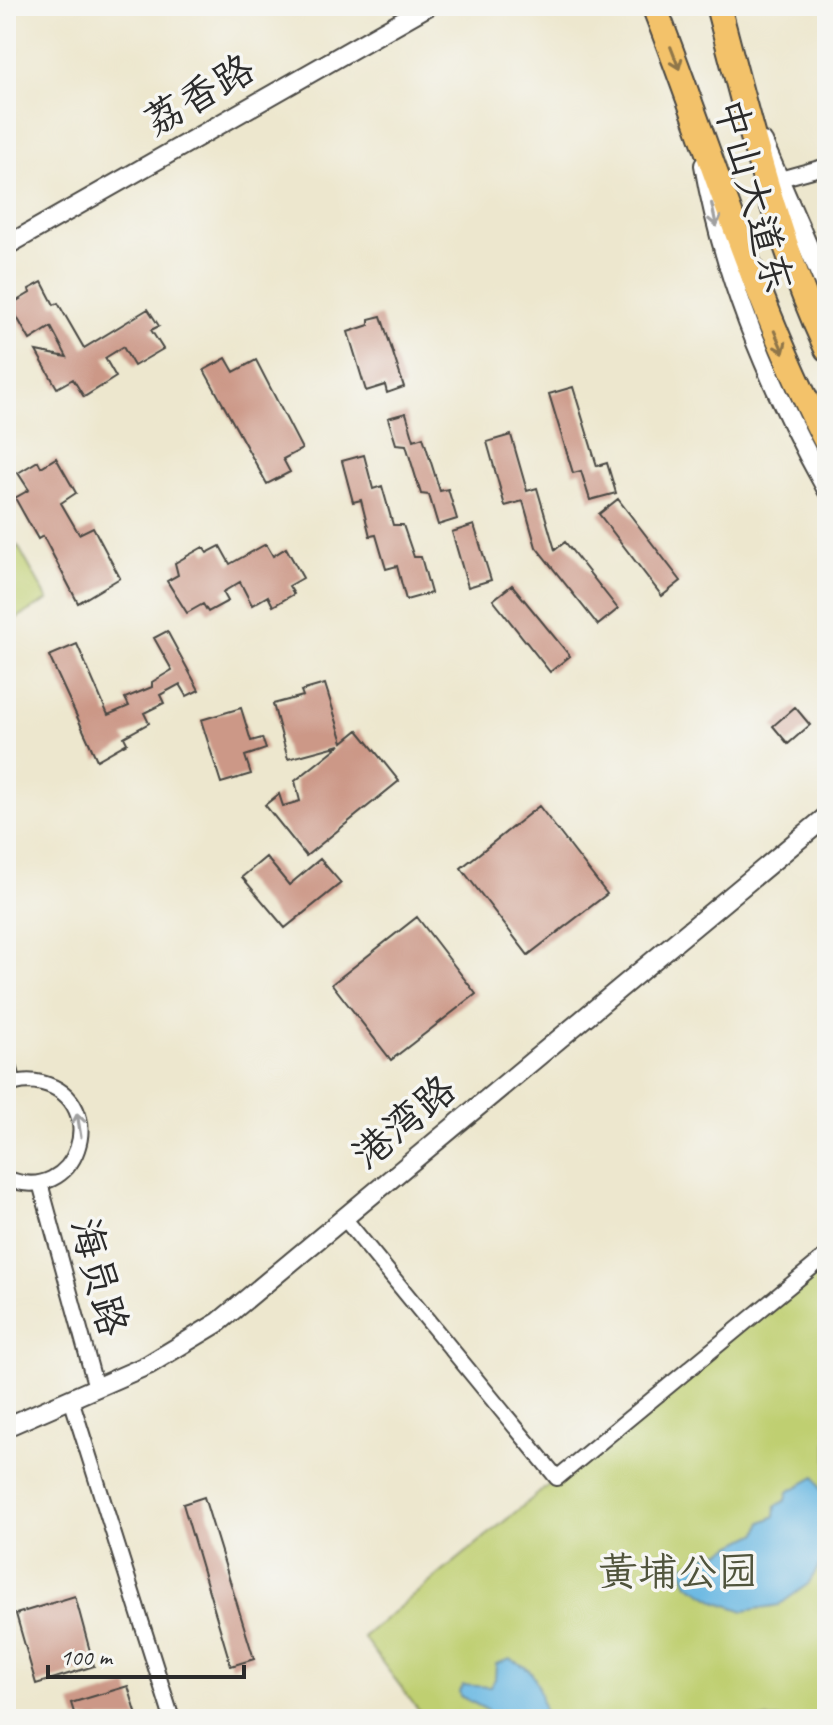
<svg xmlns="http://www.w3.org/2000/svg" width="833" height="1725" font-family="Caveat,'LXGW WenKai TC',sans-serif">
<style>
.green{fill:#bfcf71;stroke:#757d4e;stroke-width:2}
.water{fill:#67b7e2;stroke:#497186;stroke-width:2}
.building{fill:#cc9887}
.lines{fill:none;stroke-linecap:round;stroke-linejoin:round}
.minor-casing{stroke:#484743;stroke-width:18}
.tertiary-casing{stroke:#484743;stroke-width:22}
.trunk-casing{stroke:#484743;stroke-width:28}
.minor{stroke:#fff;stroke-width:14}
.tertiary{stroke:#fff;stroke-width:18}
.trunk{stroke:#f3c26a;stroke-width:24}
.oneway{stroke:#8f764a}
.oneway2{stroke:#a0a0a0}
.labels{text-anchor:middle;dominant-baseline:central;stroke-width:7;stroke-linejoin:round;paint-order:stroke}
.street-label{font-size:40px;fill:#2b2b2b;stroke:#f6f6f2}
.park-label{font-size:40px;fill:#50543c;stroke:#f6f6f2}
</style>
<rect width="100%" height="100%" fill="#f6f6f2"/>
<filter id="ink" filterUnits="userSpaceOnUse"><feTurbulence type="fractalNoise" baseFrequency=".0125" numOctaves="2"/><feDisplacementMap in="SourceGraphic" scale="16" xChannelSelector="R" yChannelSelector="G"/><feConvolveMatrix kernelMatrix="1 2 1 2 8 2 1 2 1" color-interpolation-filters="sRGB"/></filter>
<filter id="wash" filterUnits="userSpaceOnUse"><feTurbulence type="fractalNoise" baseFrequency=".006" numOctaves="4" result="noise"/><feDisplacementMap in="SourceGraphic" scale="32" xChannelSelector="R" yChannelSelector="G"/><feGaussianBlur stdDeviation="1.8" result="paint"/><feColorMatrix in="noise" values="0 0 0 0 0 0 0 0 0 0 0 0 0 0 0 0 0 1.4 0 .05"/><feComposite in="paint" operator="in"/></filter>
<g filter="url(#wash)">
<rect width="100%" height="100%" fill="#ede7ce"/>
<path class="green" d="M18 546 48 600 6 624V553Z
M827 1257V1719H425L363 1637Z"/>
<path class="water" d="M815 1477 827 1502 826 1555 808 1584 779 1605 744 1611 718 1602 688 1584 681 1567 716 1551 720 1552 758 1533 762 1522 775 1516 776 1506 786 1500 788 1492Z
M510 1659C541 1672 536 1684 545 1714L543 1719H492L487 1710 460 1696 459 1691 463 1685 490 1687 495 1679 496 1664Z"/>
<g id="blocks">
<path class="building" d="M42 282 54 305 58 303 84 348 148 309 159 326 151 330 163 349 134 366 123 347 105 358 116 377 84 397 73 379 57 388 36 351 67 357 51 327 30 340 10 305 30 293 29 289Z
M381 316 404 387 387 393 385 385 366 391 348 332 369 325V319Z
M226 358 234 372 256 360 302 449 283 459 290 472 267 484 204 370Z
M573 387 597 466 607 463 616 493 590 500 581 471 573 473 549 394Z
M406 413 414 440 423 437 440 491 448 489 457 519 438 525 429 495 421 494 406 445 396 444 388 418Z
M511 435 527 491 537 488 555 550 565 542 618 609 598 625 536 547 523 501 505 506 487 442Z
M364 455 373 489 382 486 393 525H403L414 557H421L431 593 406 600 397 566 386 569 376 535 370 536 361 500 353 502 342 461Z
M56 458 76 493 61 503 79 534 93 527 120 578 78 603 43 536 38 539 15 498 29 490 18 473 38 461 41 467Z
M618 499 681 581 662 596 599 514Z
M474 525 491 580 468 587 452 532Z
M266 544 273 556 286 548 303 578 289 586 294 594 273 606 268 596 252 605 240 582 223 592 228 601 208 612 203 604 187 613 167 581 178 575 175 563 203 547 207 553 220 546 230 564Z
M512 585 570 656 550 672 493 600Z
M167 631 199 690 187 696 180 684 160 695 164 703 144 713 149 723 124 737 127 743 97 760 49 656 77 644 108 715 129 706 125 698 152 687V682L172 670 154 638Z
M325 684 343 742 358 730 399 781 306 856 265 805 279 794 283 806 300 801 295 781 340 745 288 759 273 704 303 696 301 691Z
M795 707 810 725 788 744 773 726Z
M241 708 251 741 262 738 266 749 245 756 251 774 221 783 201 720Z
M539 806 607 894 528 955 461 868Z
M266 857 289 885 320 859 341 883 285 928 242 877Z
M417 917 476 994 391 1060 332 984Z
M204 1497 254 1659 231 1666 183 1504Z
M75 1596 94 1666 36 1684 16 1614Z
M128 1686 138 1719H76L71 1703Z"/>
</g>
</g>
<g filter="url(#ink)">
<use href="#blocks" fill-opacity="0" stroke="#484743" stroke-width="2"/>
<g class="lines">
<defs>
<path id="minor" d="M780 179 827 166
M6 1055 14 1083
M6 1087C17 1081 30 1080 42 1083 112 1101 78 1209 6 1178
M40 1183 96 1388
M344 1218 557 1478 827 1255
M71 1399 172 1719"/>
<path id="tertiary" d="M763 142 827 290
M704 165C724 280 770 388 827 490
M6 246 428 6
M6 1427 148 1365 219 1322 827 816"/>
<path id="trunk" d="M654 6C711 152 755 303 827 443
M718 6C749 122 776 239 827 349"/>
</defs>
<use href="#minor" class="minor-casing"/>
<use href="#tertiary" class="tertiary-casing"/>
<use href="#trunk" class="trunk-casing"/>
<use href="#minor" class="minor"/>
<use href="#tertiary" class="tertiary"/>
<use href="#trunk" class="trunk"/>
</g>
<defs><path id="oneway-shaft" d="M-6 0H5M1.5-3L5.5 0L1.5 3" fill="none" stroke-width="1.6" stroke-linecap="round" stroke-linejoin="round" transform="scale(2)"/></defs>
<g class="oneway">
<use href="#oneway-shaft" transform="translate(675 58) rotate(69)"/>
<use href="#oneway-shaft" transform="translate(779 342) rotate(67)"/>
</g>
<g class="oneway2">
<use href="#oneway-shaft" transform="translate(714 215) rotate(78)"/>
<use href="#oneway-shaft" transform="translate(79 1125) rotate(-99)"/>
</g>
</g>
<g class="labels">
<g class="street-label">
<text transform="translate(199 95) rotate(-30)">荔香路</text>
<text transform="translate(754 196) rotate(75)">中山大道东</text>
<text transform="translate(404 1122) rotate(-40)">港湾路</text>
<text transform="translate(99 1277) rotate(75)">海员路</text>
</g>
<g class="park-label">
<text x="678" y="1572">黄埔公园</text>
</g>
</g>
<rect width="833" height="1725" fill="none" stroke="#f6f6f2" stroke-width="32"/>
<path d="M48 1665v12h196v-12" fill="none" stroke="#2b2b2b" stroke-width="4"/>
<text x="60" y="1665" font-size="24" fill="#2b2b2b" stroke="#f6f6f2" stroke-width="6" paint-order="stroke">100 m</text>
</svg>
